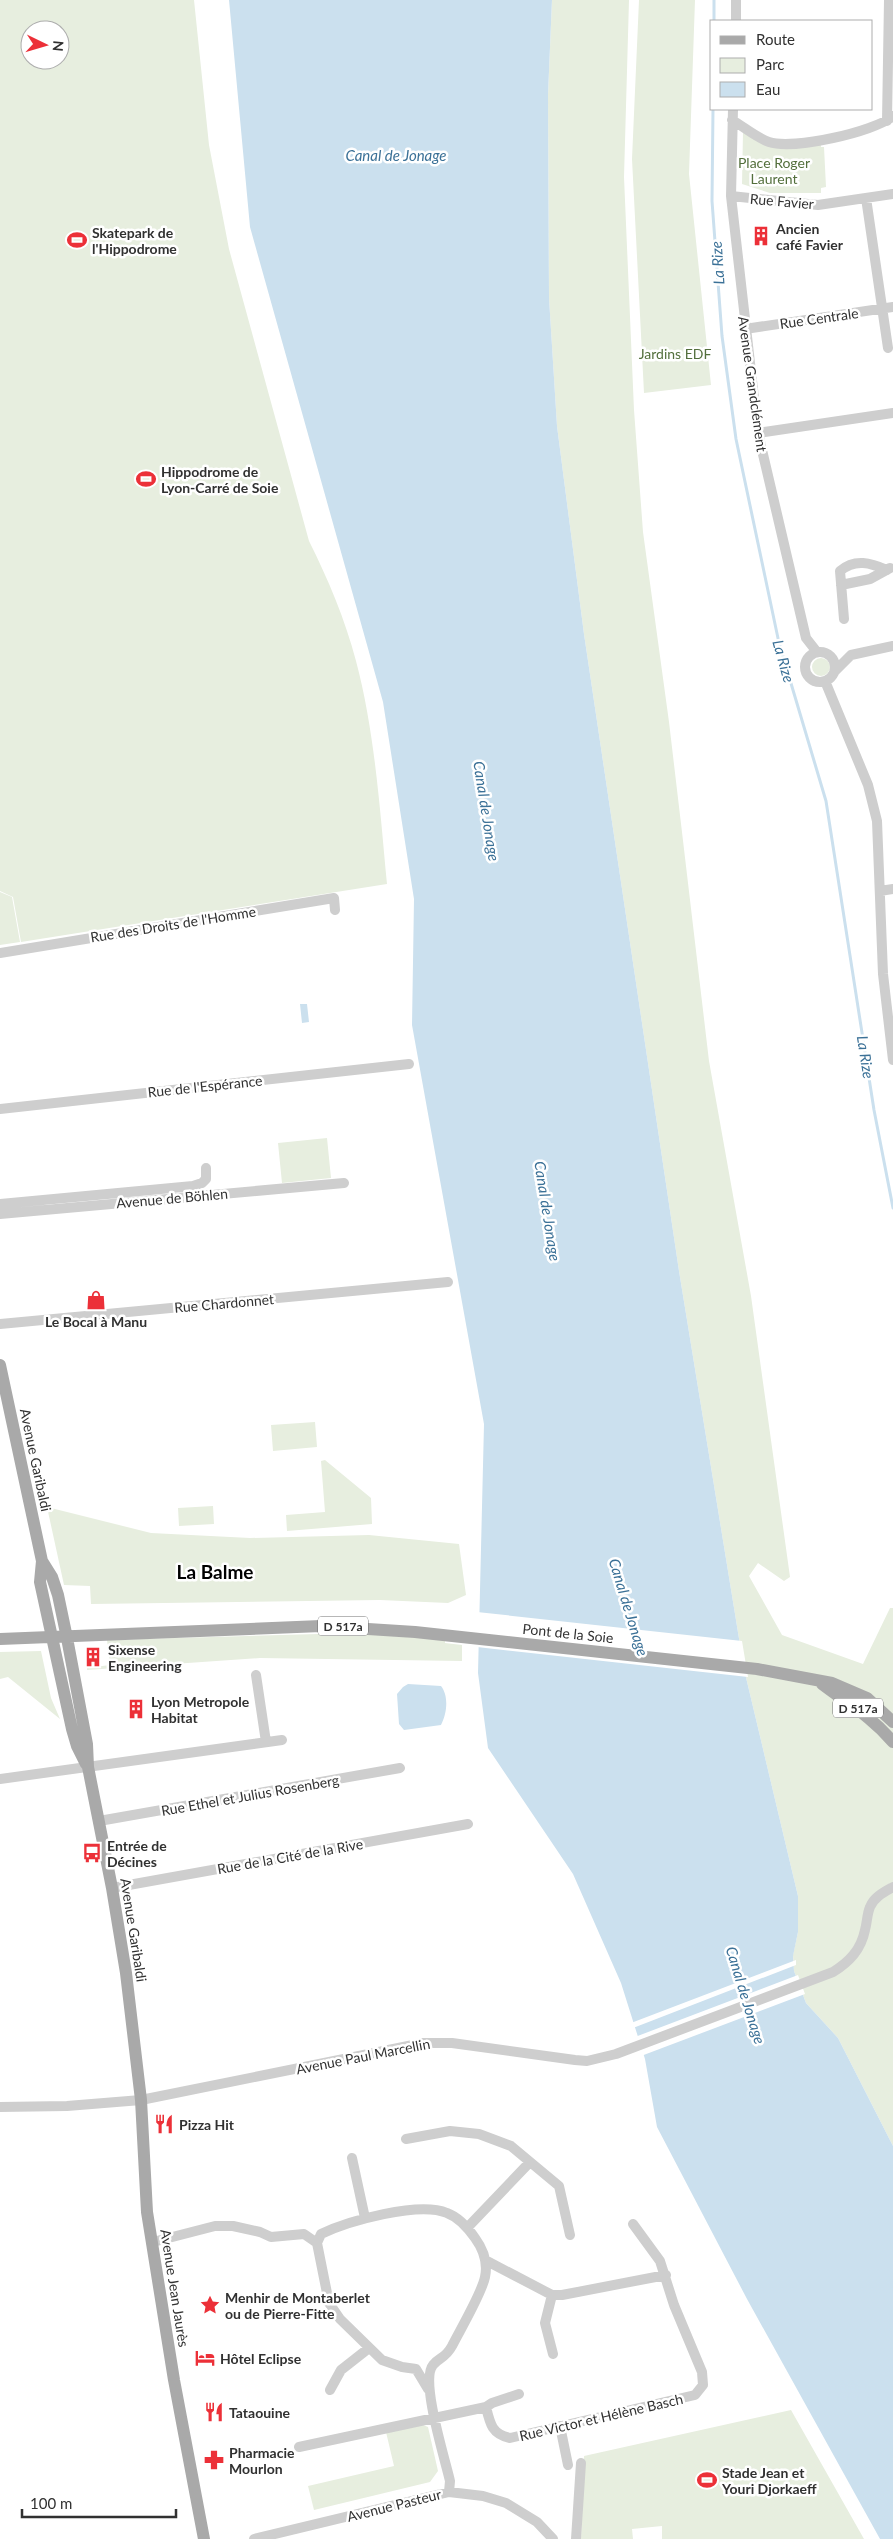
<svg xmlns="http://www.w3.org/2000/svg" width="893" height="2539" font-family="Lato,sans-serif">
<style>
.green{fill:#e7eedf;fill-rule:evenodd}
.water{fill:#cbe0ee}
.pier{fill:#fff}
.lines{fill:none;stroke-linecap:round;stroke-linejoin:round}
.stream{stroke:#cbe0ee;stroke-width:3}
.minor{stroke:#cecece;stroke-width:10}
.major{stroke:#a9a9a9;stroke-width:12}
.labels{text-anchor:middle;dominant-baseline:central;stroke-width:5;stroke-linejoin:round;paint-order:stroke}
.shield{fill:#fff;stroke:#6f6f6f;stroke-width:1}
.shield-label{font-size:12px;font-weight:bold;fill:#313131}
.park-label{font-size:14px;fill:#536f3c;stroke:#fff}
.street-label{font-size:14px;fill:#313131;stroke:#fff}
.poi-label{font-size:14px;font-weight:bold;fill:#313131;stroke:#fff;text-anchor:start}
.water-label{font-size:15px;font-style:italic;fill:#3b7197;stroke:#fff}
.district-label{font-size:19px;font-weight:bold;fill:#000;stroke:#fff}
</style>
<rect width="100%" height="100%" fill="#fff"/>
<path class="green" d="M0 0H194L209 145 229 249 309 541C328 579 345 619 356 661 375 732 380 812 387 884L21 942 13 897 0 891ZM30 30H60V60H30Z
M552 0H629L624 177 634 410 643 532 669 722 709 1061 751 1296 790 1577 784 1581 758 1563 749 1576 782 1635 863 1664 890 1608H893V2146L838 2038 806 2003 794 1971 793 1955 798 1932V1896L744 1669 679 1271 584 634 557 426 549 298 548 95Z
M639 0H695L689 174 711 385 644 393 632 159Z
M743 132 760 142 821 143V147H824L826 187 821 188V193H770L742 184Z
M812 667a9 9 0 1 1 18 0a9 9 0 1 1-18 0Z
M0 892 12 897 20 942 0 945Z
M327 1138 331 1178 282 1183 278 1143Z
M315 1422 317 1447 273 1451 271 1425Z
M325 1460 371 1498 372 1524 287 1531 286 1515 325 1512 321 1461Z
M213 1506 214 1524 179 1526 178 1508Z
M47 1507 151 1533 250 1538 369 1535 459 1544 466 1595 448 1603 380 1600 91 1604 90 1586 64 1585Z
M355 1633 445 1640V1643L462 1645V1661L260 1658 87 1670V1668L110 1665 107 1640Z
M41 1651 51 1698 60 1719 8 1677 0 1679V1652Z
M791 2410 864 2539H662V2526L632 2529 633 2539H581L584 2456Z
M423 2425 428 2427 438 2471 430 2482 314 2510 308 2486 394 2466 386 2432Z"/>
<path class="water" d="M229 0H552L548 95 549 298 557 426 584 634 679 1271 744 1669 798 1896V1932L793 1956 794 1971 806 2003 838 2038 893 2146V2539H880L747 2299 657 2127 645 2059 621 1983 573 1874 488 1748 478 1673 484 1424 412 1025 414 899 383 702 250 227Z
M300 1004H307L309 1022 302 1023Z
M408 1684 441 1686C449 1696 447 1714 441 1725L404 1730 399 1724 397 1694 403 1687Z"/>
<path class="pier" d="M477 1612 742 1641 748 1677 477 1647Z
M796 1960V1965L633 2028 631 2023Z
M798 1975 805 1994 641 2056 635 2037Z"/>
<g class="lines">
<path class="stream" d="M714 21V0
M713 109 712 201 722 336 736 439 779 643 826 801 874 1110 893 1208"/>
<path class="minor" d="M736 21V0
M733 109 731 196 758 433 806 638 817 652
M732 120C744 127 757 138 769 142 793 150 874 132 893 116
M887 121 889 0
M731 196 818 205 893 194
M866 198 888 348
M745 329 893 307
M758 433 893 413
M841 585 870 579 890 568
M844 619 840 571C855 558 871 563 887 570
M805 667a15 15 0 1 1 30 0a15 15 0 1 1-30 0Z
M835 671 851 655 893 646
M825 681 868 785 877 821 883 974 893 1060
M880 891 893 889
M0 953 334 898 335 910
M0 1109 409 1064
M0 1204 193 1186 202 1183 206 1179V1168
M0 1214 344 1183
M0 1324 448 1282
M256 1675 266 1742
M0 1779 282 1740
M99 1821 400 1768
M112 1888 468 1824
M0 2107 67 2106 141 2100 423 2043H452L575 2060 587 2061 616 2054 833 1972C849 1962 861 1950 865 1930 867 1923 867 1914 870 1907 874 1897 884 1892 893 1887
M406 2139 450 2131 479 2134 511 2146 559 2186 570 2235
M352 2158 365 2218
M467 2228 530 2162
M153 2242 215 2226H233L260 2232 271 2237 304 2234 317 2243
M485 2260 552 2295H562L666 2275
M552 2295 545 2323 553 2354
M428 2389 416 2369 402 2367 382 2360 340 2319 329 2303 317 2243 321 2234C348 2221 419 2201 447 2213 458 2217 468 2228 475 2238 483 2249 488 2263 485 2277 482 2293 460 2330 452 2346 445 2359 439 2357 433 2365 420 2380 445 2459 450 2481L449 2492
M330 2390 341 2370 369 2348
M486 2407 492 2403 519 2394
M560 2426 568 2465
M299 2447 486 2407C490 2424 492 2434 510 2438L695 2395 703 2385 702 2372 674 2305 660 2261 633 2224
M254 2539 449 2492 483 2496 506 2503 537 2522 553 2539
M576 2539 581 2463"/>
<path class="major" d="M0 1365 42 1561 40 1582 72 1729 77 1746 86 1764
M42 1561 52 1577 58 1595 67 1638 87 1744 88 1767 112 1888 126 1973 141 2100 147 2212 174 2380 204 2539
M0 1639 321 1626 415 1632 757 1669 832 1683 867 1698 893 1722
M822 1684C848 1704 871 1716 893 1742"/>
</g>
<defs>
<symbol id="building-bare" viewBox="-9 -9 18 18"><path d="M-4-6H4V6H1V3H-1V6H-4ZM-2.5-4.3h1.7v1.8h-1.7ZM.8-4.3h1.7v1.8H.8ZM-2.5-1h1.7V.8h-1.7ZM.8-1h1.7V.8H.8Z" fill="#ec3038" stroke="#fff" stroke-width="2.5" paint-order="stroke"/></symbol>
<symbol id="stadium-bare" viewBox="-9 -9 18 18"><path d="M0-5a6.5 5 0 1 0 0 10a6.5 5 0 1 0 0-10ZM-3.5-1.8h7v3.6h-7Z" fill="#ec3038" stroke="#fff" stroke-width="2.5" paint-order="stroke"/></symbol>
<symbol id="shop-bare" viewBox="-9 -9 18 18"><path d="M-5-2.5h2.3a2.7 3.5 0 0 1 5.4 0H5L5.5 6h-11ZM-1.5-2.5h3a1.5 2.3 0 0 0-3 0Z" fill="#ec3038" stroke="#fff" stroke-width="2.5" paint-order="stroke"/></symbol>
<symbol id="bus-bare" viewBox="-9 -9 18 18"><path d="M-5-6H5V4H4V6H2V4H-2V6H-4V4H-5ZM-3.5-4V0h7V-4ZM-3.5 1.2v1.5H-2V1.2ZM2 1.2v1.5H3.5V1.2Z" fill="#ec3038" stroke="#fff" stroke-width="2.5" paint-order="stroke"/></symbol>
<symbol id="restaurant-bare" viewBox="-9 -9 18 18"><path d="M-5-6h1v4h1v-4h1v4h1v-4h1v5L-1.5 .5V6h-2V.5L-5-1ZM5-6V6H3V1.5H1.5Q1.5-4 5-6Z" fill="#ec3038" stroke="#fff" stroke-width="2.5" paint-order="stroke"/></symbol>
<symbol id="sight-bare" viewBox="-9 -9 18 18"><path d="M0-6L1.8-2.2L6-1.7L2.9 1.2L3.7 5.4L0 3.3L-3.7 5.4L-2.9 1.2L-6-1.7L-1.8-2.2Z" fill="#ec3038" stroke="#fff" stroke-width="2.5" paint-order="stroke"/></symbol>
<symbol id="hotel-bare" viewBox="-9 -9 18 18"><path d="M-6-4.5h1.5V1H6V5H4.5V3h-9V5H-6ZM-4 0a1.8 1.8 0 1 1 3.6 0ZM.5 0V-2.5h3Q6-2.5 6 0Z" fill="#ec3038" stroke="#fff" stroke-width="2.5" paint-order="stroke"/></symbol>
<symbol id="pharmacy-bare" viewBox="-9 -9 18 18"><path d="M-2-6h4v4h4v4h-4v4h-4v-4h-4v-4h4Z" fill="#ec3038" stroke="#fff" stroke-width="2.5" paint-order="stroke"/></symbol>
</defs>
<g fill-rule="evenodd">
<use href="#building-bare" x="747" y="222" width="28" height="28"/>
<use href="#stadium-bare" x="63" y="226" width="28" height="28"/>
<use href="#stadium-bare" x="132" y="465" width="28" height="28"/>
<use href="#shop-bare" x="82" y="1286" width="28" height="28"/>
<use href="#building-bare" x="79" y="1643" width="28" height="28"/>
<use href="#building-bare" x="122" y="1695" width="28" height="28"/>
<use href="#bus-bare" x="78" y="1839" width="28" height="28"/>
<use href="#restaurant-bare" x="150" y="2110" width="28" height="28"/>
<use href="#sight-bare" x="196" y="2291" width="28" height="28"/>
<use href="#hotel-bare" x="191" y="2344" width="28" height="28"/>
<use href="#restaurant-bare" x="200" y="2398" width="28" height="28"/>
<use href="#pharmacy-bare" x="200" y="2446" width="28" height="28"/>
<use href="#stadium-bare" x="693" y="2466" width="28" height="28"/>
</g>
<g class="labels">
<g class="shield">
<rect x="318" y="1616.5" width="50" height="19" rx="4"/>
<rect x="833" y="1698.5" width="50" height="19" rx="4"/>
</g>
<g class="shield-label">
<text x="343" y="1626">D 517a</text>
<text x="858" y="1708">D 517a</text>
</g>
<g class="park-label">
<text x="774" y="162">Place Roger<tspan x="774" dy="16">Laurent</tspan></text>
<text x="675" y="353">Jardins EDF</text>
</g>
<g class="street-label">
<text transform="translate(782 201) rotate(5)">Rue Favier</text>
<text transform="translate(819 318) rotate(-8)">Rue Centrale</text>
<text transform="translate(753 384) rotate(82)">Avenue Grandclément</text>
<text transform="translate(173 924) rotate(-9)">Rue des Droits de l'Homme</text>
<text transform="translate(205 1086) rotate(-6)">Rue de l'Espérance</text>
<text transform="translate(172 1198) rotate(-5)">Avenue de Böhlen</text>
<text transform="translate(224 1303) rotate(-5)">Rue Chardonnet</text>
<text transform="translate(36 1460) rotate(78)">Avenue Garibaldi</text>
<text transform="translate(568 1633) rotate(6)">Pont de la Soie</text>
<text transform="translate(250 1795) rotate(-10)">Rue Ethel et Julius Rosenberg</text>
<text transform="translate(290 1856) rotate(-10)">Rue de la Cité de la Rive</text>
<text transform="translate(134 1930) rotate(81)">Avenue Garibaldi</text>
<text transform="translate(363 2056) rotate(-11)">Avenue Paul Marcellin</text>
<text transform="translate(175 2288) rotate(81)">Avenue Jean Jaurès</text>
<text transform="translate(601 2417) rotate(-13)">Rue Victor et Hélène Basch</text>
<text transform="translate(394 2505) rotate(-14)">Avenue Pasteur</text>
</g>
<g class="poi-label">
<text x="776" y="228">Ancien<tspan x="776" dy="16">café Favier</tspan></text>
<text x="92" y="232">Skatepark de<tspan x="92" dy="16">l'Hippodrome</tspan></text>
<text x="161" y="471">Hippodrome de<tspan x="161" dy="16">Lyon-Carré de Soie</tspan></text>
<text x="96" y="1321" text-anchor="middle">Le Bocal à Manu</text>
<text x="108" y="1649">Sixense<tspan x="108" dy="16">Engineering</tspan></text>
<text x="151" y="1701">Lyon Metropole<tspan x="151" dy="16">Habitat</tspan></text>
<text x="107" y="1845">Entrée de<tspan x="107" dy="16">Décines</tspan></text>
<text x="179" y="2124">Pizza Hit</text>
<text x="225" y="2297">Menhir de Montaberlet<tspan x="225" dy="16">ou de Pierre-Fitte</tspan></text>
<text x="220" y="2358">Hôtel Eclipse</text>
<text x="229" y="2412">Tataouine</text>
<text x="229" y="2452">Pharmacie<tspan x="229" dy="16">Mourlon</tspan></text>
<text x="722" y="2472">Stade Jean et<tspan x="722" dy="16">Youri Djorkaeff</tspan></text>
</g>
<g class="water-label">
<text x="396" y="155">Canal de Jonage</text>
<text transform="translate(717 263) rotate(-94)">La Rize</text>
<text transform="translate(784 661) rotate(74)">La Rize</text>
<text transform="translate(487 811) rotate(81)">Canal de Jonage</text>
<text transform="translate(866 1057) rotate(81)">La Rize</text>
<text transform="translate(548 1211) rotate(81)">Canal de Jonage</text>
<text transform="translate(629 1607) rotate(73)">Canal de Jonage</text>
<text transform="translate(746 1995) rotate(73)">Canal de Jonage</text>
</g>
<g class="district-label">
<text x="215" y="1571">La Balme</text>
</g>
</g>
<rect x="710" y="20" width="162" height="90" fill="#ffffff" stroke="#adadad"/>
<rect x="720" y="36" width="25" height="8" fill="#a9a9a9" stroke="#adadad"/>
<text x="756" y="45" font-size="15" fill="#313131">Route</text>
<rect x="720" y="58" width="25" height="15" fill="#e7eedf" stroke="#adadad"/>
<text x="756" y="70" font-size="15" fill="#313131">Parc</text>
<rect x="720" y="82" width="25" height="15" fill="#cbe0ee" stroke="#adadad"/>
<text x="756" y="95" font-size="15" fill="#313131">Eau</text>
<g transform="translate(45 45) rotate(95)"><circle r="24" fill="#ffffff" stroke="#adadad"/>
<path d="M0-4L9 19L0 12L-9 19Z" fill="#ec3038"/>
<text y="-8" font-size="14" font-weight="bold" text-anchor="middle" fill="#313131">N</text>
</g>
<path d="M22 2509v8h154v-8" fill="none" stroke="#313131" stroke-width="2.5"/>
<text x="30" y="2509" font-size="15" fill="#313131" stroke="#ffffff" stroke-width="4" paint-order="stroke">100 m</text>
</svg>
